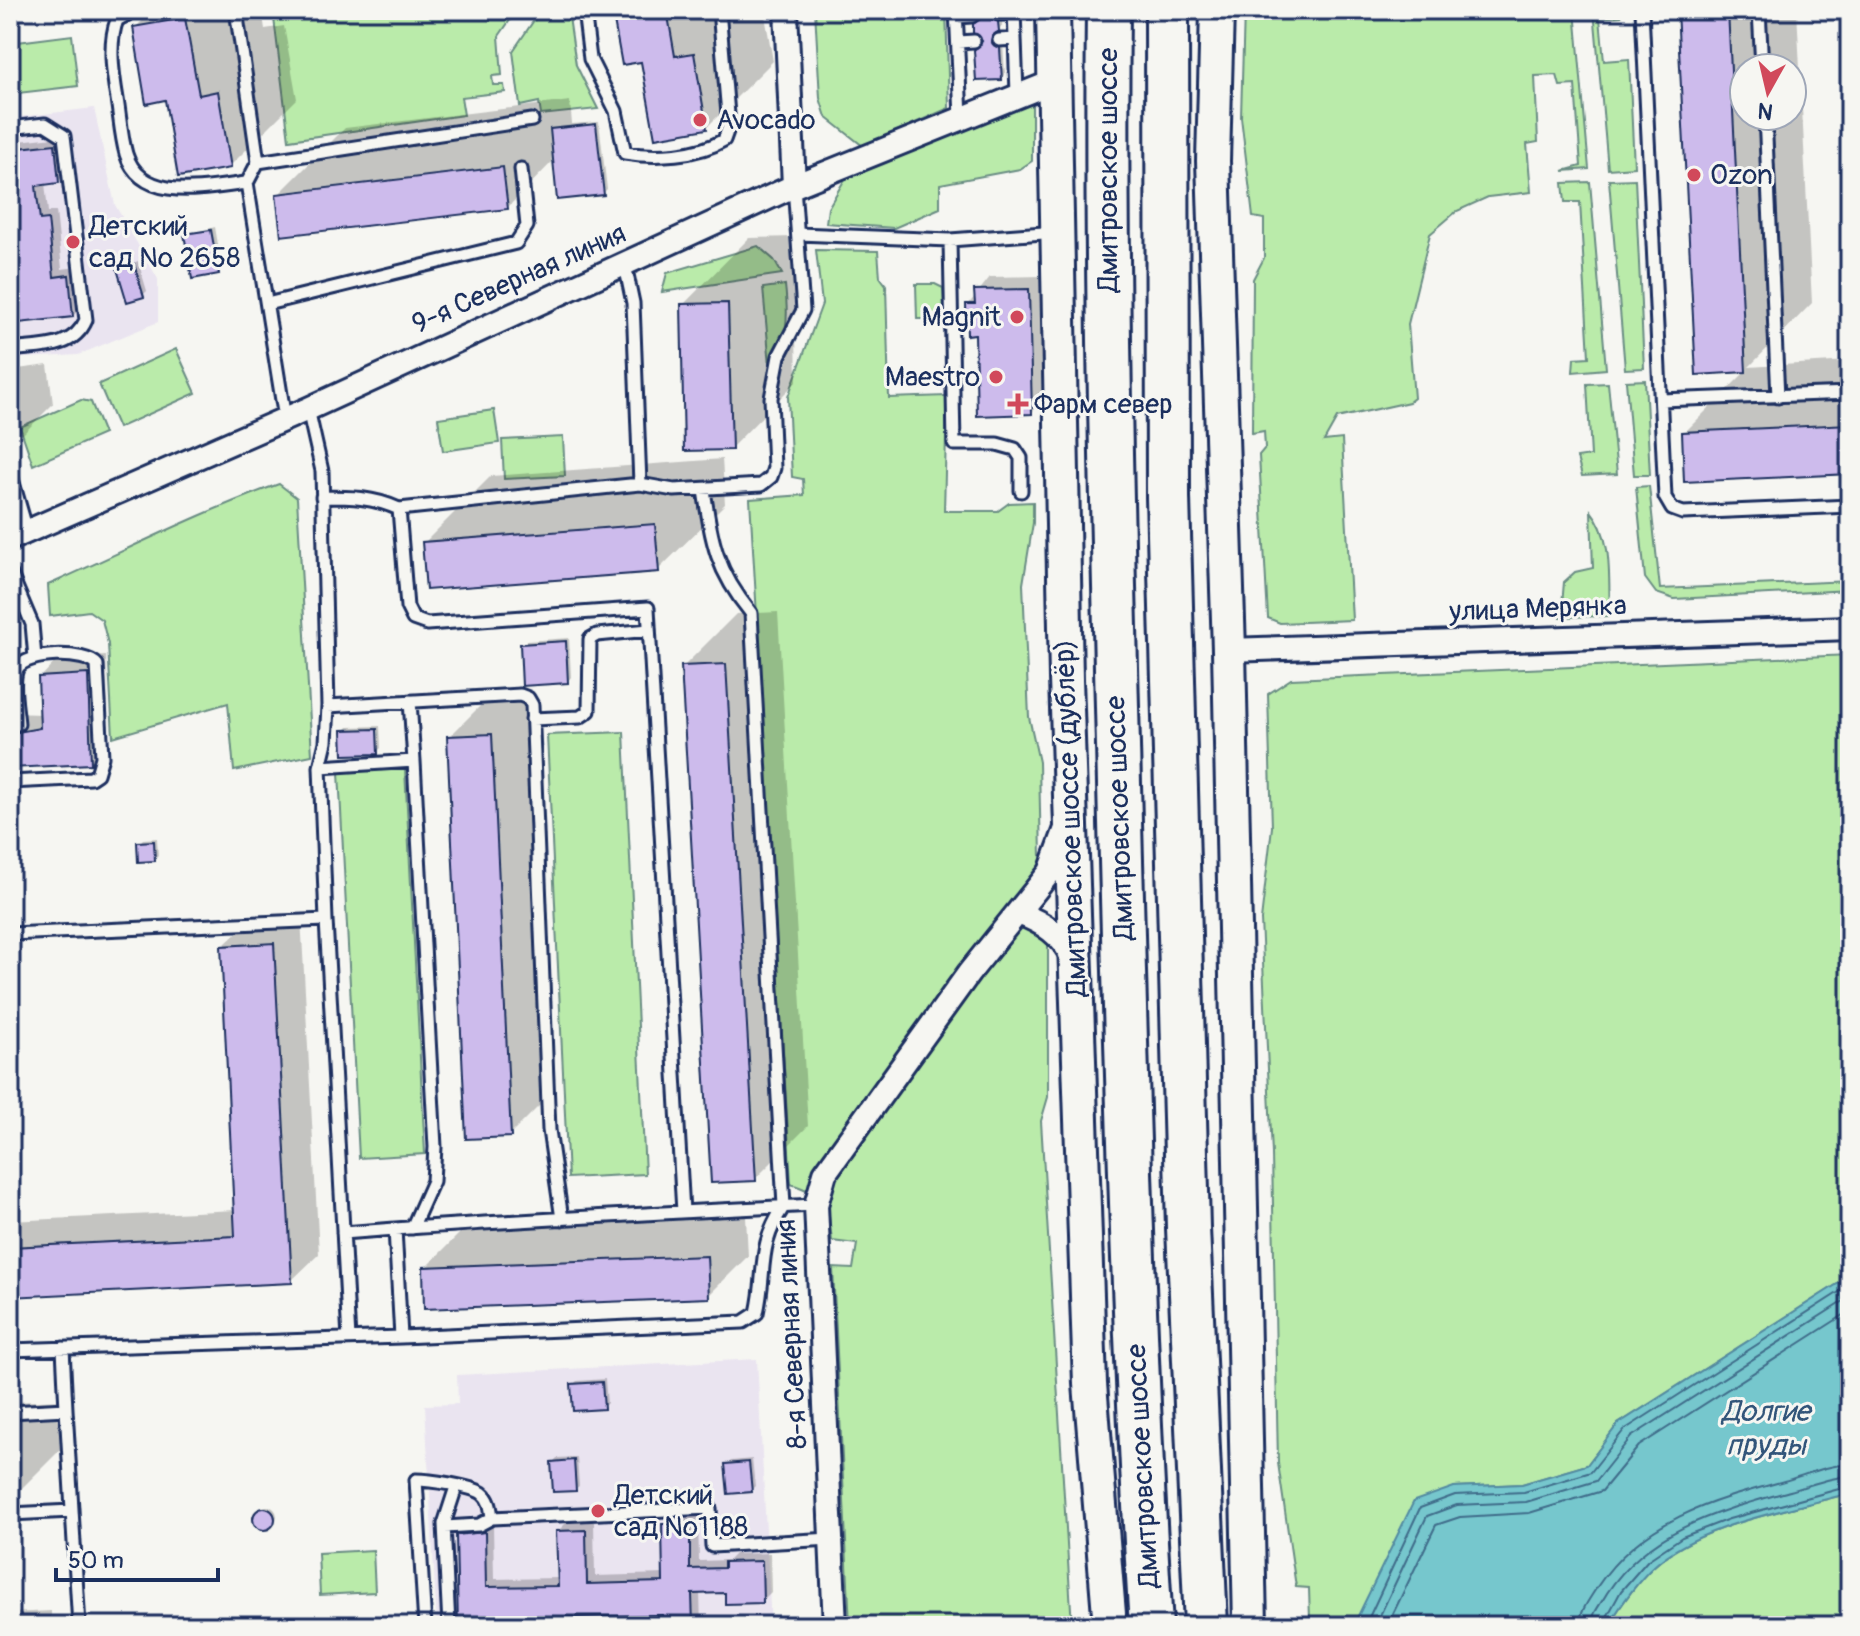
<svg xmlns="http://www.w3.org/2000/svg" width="1860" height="1636" font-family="Pangolin,sans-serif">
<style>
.built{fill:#eae4f0}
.green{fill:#baebaa;stroke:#6a8d84;stroke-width:2}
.water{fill:#76c7cd;stroke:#528aa1;stroke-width:2}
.shadow{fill:#0003;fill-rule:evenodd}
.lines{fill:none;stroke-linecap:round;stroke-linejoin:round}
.shore{stroke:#3f6c8a;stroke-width:2}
.building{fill:#cdbbec;stroke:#1b2f5e;stroke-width:2}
.lane-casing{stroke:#1b2f5e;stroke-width:17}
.street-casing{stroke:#1b2f5e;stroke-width:28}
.secondary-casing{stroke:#1b2f5e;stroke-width:38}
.highway-casing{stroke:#1b2f5e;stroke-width:48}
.lane{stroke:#f6f6f2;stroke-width:11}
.street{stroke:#f6f6f2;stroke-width:22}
.secondary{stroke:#f6f6f2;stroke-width:32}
.highway{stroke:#f6f6f2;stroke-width:42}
.poi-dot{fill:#d1495b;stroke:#f6f6f2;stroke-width:3}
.labels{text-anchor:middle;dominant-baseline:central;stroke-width:6;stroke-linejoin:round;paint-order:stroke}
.poi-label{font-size:28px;fill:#1b2f5e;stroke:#f6f6f2;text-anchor:start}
.street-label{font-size:28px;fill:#1b2f5e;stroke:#f6f6f2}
.water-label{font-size:30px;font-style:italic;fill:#32557a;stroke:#f6f6f2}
</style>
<rect width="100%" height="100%" fill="#f6f6f2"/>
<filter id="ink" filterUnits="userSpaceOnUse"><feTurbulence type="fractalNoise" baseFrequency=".0125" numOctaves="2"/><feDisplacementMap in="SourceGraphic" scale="16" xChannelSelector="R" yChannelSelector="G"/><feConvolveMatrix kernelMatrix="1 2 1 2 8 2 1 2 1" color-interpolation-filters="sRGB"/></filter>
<g filter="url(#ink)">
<path class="built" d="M94 108 115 205 158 279V322L78 355 10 359V118Z
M757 1359 771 1626H437L425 1405 458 1404 457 1375Z"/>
<path class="green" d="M273 10H517L499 36 502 75 492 76 493 85H504L505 92 461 97 464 115 289 140Z
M541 10H568L576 65 598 109 541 115 539 102 520 106 513 51Z
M815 10H946L949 108 863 146 826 117 820 98Z
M1244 10H1575L1589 169 1563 171 1581 166 1575 85 1560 86 1557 75 1535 76 1538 142 1527 144 1531 192 1488 197 1457 211 1430 234 1408 324 1414 398 1409 402 1337 418 1324 441 1342 439 1352 620 1280 623 1268 618 1259 455 1265 448 1264 431 1252 433 1253 279 1264 258V219L1253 217 1241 117Z
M1594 10H1620L1621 16 1600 18 1604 61 1629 59 1634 167 1608 169Z
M72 35 78 86 10 94V43Z
M1032 102V161L1020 169 940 184V208L894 228 826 223 828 208 845 179Z
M1635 179 1644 368 1625 369 1609 180Z
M1590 182 1606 369 1573 372 1574 358 1589 357 1580 202H1565L1563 183Z
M758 246 774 260 782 274 662 292 667 273Z
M816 250 878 251 880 277 886 285 889 398 947 396 944 511H998L1009 503 1033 502V523L1023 584 1029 717 1039 762 1041 859 1037 875 1013 911 1041 933 1048 944V1097L1041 1121 1072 1626H850L833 1268 853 1269 857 1244 832 1241C828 1205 828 1196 791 1184L750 499 804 495 803 479 792 477 788 397 822 304Z
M916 284H935L943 288 945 319H917Z
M785 285C789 322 788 333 770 365L763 288Z
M176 349 196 393 118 428 99 384Z
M1645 380 1650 475H1634L1626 381Z
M1608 383 1617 474 1582 476 1577 458 1591 456 1587 384Z
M81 400 91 402 104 434 33 465 20 427Z
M494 410 499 443 443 451 438 418Z
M563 437 565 476 504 479 502 440Z
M279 484 297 498 312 755 234 771 228 703 113 737 108 644 102 620 89 611 50 616 48 585C125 551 200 512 279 484Z
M1649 486 1660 589 1850 581V590L1674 599 1656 593 1645 578 1636 487Z
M1591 511C1614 539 1608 581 1610 616L1561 617 1564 582 1575 572 1593 568Z
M1850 655V1276L1618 1424 1587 1465 1522 1484 1454 1487 1357 1618V1626H1295L1296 1621 1310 1620 1309 1588 1296 1587 1278 1463 1272 1154 1261 920 1272 827 1268 694 1291 679Z
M624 732 645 1174 568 1178 547 735Z
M405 769 425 1154 359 1158 339 772Z
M1850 1493V1626H1608C1621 1605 1635 1584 1653 1567 1698 1524 1791 1510 1850 1493Z
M373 1550 375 1592 320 1595 318 1553Z"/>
<path class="water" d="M1850 1276V1493C1791 1510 1698 1524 1653 1567 1635 1584 1621 1605 1608 1626H1357V1618L1414 1501 1454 1487 1522 1484 1587 1465 1618 1424Z"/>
<path class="shadow" d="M153 10H262L265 29 284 26 297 99 230 166 167 98 135 28Z
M615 10H764L773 61 706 128 643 60Z
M978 10H992L1002 18V26L994 37 1003 44 1005 74 1001 78 985 39 975 25 983 14Z
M1679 10H1797L1812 303 1749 367 1850 361V472L1684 433 1747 370 1698 372ZM1744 68H1792V116H1744Z
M570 101 572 124 599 122 607 189 603 193 555 159 508 207 278 195 345 128Z
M63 136 67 172 58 181 45 183 48 212 56 211 62 269 77 267 81 307 73 316 10 322V142Z
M215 227 222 268 218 272 186 235Z
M794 237 797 381 731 448 683 305 749 238Z
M138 261 147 291 143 295 120 269Z
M1042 276 1045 399 1031 413 977 332 968 305 990 277Z
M48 365 53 404 10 447V370Z
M722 459 725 504 658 570 424 543 491 476Z
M778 612 808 1126 755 1179 683 667 736 614Z
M569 638 571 677 568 681 522 645 526 641Z
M106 656 109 743 90 762 10 766V713L42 714 40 678 58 659Z
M531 695 550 1095 510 1135 449 737 489 697Z
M380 726 381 748 377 752 344 731 348 727Z
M157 838 158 855 154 859 139 843 143 839Z
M301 916 319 1254 291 1281 10 1295V1221L236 1210 223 946 251 919Z
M746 1217 748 1256 708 1296 425 1268 465 1228Z
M605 1379 607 1403 603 1407 573 1384 577 1381Z
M71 1400 73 1437 20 1490H10V1402Z
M577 1457 579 1486 575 1489 553 1462 557 1458Z
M752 1459 755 1486 751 1490 727 1465 731 1461Z
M257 1516a10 10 0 1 1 20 0a10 10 0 1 1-20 0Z
M698 1515 699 1561 729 1560 735 1554 770 1553 771 1592 762 1601 727 1591 700 1592 701 1626H665V1613L496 1616V1626H460L458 1536 467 1527 493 1524 494 1579 559 1578 558 1531 567 1522H594L595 1576 665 1574 664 1525 673 1516Z
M51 1611V1626H10V1613Z"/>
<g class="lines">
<path class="shore" d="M1365 1626 1420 1508 1455 1495 1524 1492 1591 1472 1624 1430 1850 1285
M1375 1626 1427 1516 1457 1505 1526 1502 1596 1481 1631 1437 1850 1297
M1387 1626 1436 1525 1460 1517 1529 1513 1602 1491 1639 1446 1850 1311
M1579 1626C1580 1611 1589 1600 1597 1587 1641 1520 1711 1501 1784 1481 1805 1475 1828 1465 1850 1464
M1591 1626C1592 1613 1601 1604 1607 1593 1650 1528 1720 1511 1790 1491 1809 1486 1830 1477 1850 1476
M1602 1626 1621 1591 1648 1560 1682 1537 1729 1519 1850 1486"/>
</g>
<path class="building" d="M612 10H667L675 56 694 53 707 129 655 138 641 62 622 65Z
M978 10H991V18L998 22 999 31 992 36 991 41 1000 48 1002 80 976 81 974 50 982 41 973 33V24L980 19Z
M1677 10H1728L1746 372 1696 375Z
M185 18 199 95 218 91 231 168 178 177 165 100 146 104 133 27Z
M596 124 604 195 557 200 550 129Z
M55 144 59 183 36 186 40 220 48 219 54 277 69 275 73 317 10 324V149Z
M503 167 508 209 281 236 276 194Z
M211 230 219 274 192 279 184 234Z
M134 264 144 297 127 302 117 269Z
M1029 289 1032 414 977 416 975 334 967 335 966 304H975L974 290Z
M728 303 732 450 684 451 681 304Z
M1850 424V474L1684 482 1682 432Z
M655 524 659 572 426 590 422 542Z
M566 641 568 683 522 686 520 644Z
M726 664 756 1181 711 1183 681 666Z
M88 674 91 764 10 768V730L18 732 40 728 38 677Z
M377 729 378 754 343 755 342 730Z
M492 734 511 1137 466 1139 447 736Z
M154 841 155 861 138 862 137 842Z
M274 943 292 1283 10 1297V1247L235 1236 221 946Z
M707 1256 709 1298 424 1309 423 1267Z
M602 1382 604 1409 573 1411 571 1384Z
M574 1460 576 1491 553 1492 551 1462Z
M749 1462 752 1492 728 1494 725 1464Z
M253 1519a11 11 0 1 1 22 0a11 11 0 1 1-22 0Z
M690 1523V1569L724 1568V1562L762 1561 763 1603 725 1604V1593L692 1594 693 1626H663V1615L487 1619 488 1626H458L456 1535 485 1532 486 1587 558 1586 556 1531 586 1530 587 1584 663 1582 662 1524Z"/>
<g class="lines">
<defs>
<path id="lane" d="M135 10 117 20C108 43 113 75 117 99 120 117 121 136 126 154 142 205 209 187 247 183
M236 10 258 162 532 120
M584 10 590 59 616 111 625 153C655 158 697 156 724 140L729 126 719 10
M956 10 961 117
M1014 10 1017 94
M1642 10 1665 497 1672 509 1683 513 1850 506
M1759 10 1762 68
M998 14 1014 13
M956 17 972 16
M999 40 1015 39
M958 42 974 41
M1765 116 1778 397
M10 128 45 124 64 136 86 320C73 350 40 346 10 350
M258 162 247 183 285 419
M798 234 950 240 1057 232
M950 240 954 444H997L1015 449 1021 458V491
M625 265 633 303 640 484
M267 304 516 243 527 226 521 169
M1661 400 1850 393
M308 409 322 471 328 706 326 742 320 767
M10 472 27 531
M704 490C712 543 716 570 751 613L784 1206C756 1248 767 1269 757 1313L743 1322 401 1337 395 1229C535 1219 676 1212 816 1205
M322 497C350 497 373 497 399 509L640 484 674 490 761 485 771 477 774 468 771 398 779 356 803 310 794 186
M399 509 407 607 413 619 427 624 648 608 683 1212
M10 572 32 624 35 658
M410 701 414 761
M328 706 520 695 528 698 532 705 549 1130 562 1219
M532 719 580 717 589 711 590 639 597 635 649 630
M10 782 91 778 97 774 102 757 97 665C86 651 25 652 17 669 11 683 17 709 18 724
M326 920 320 767 414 761 435 1147 433 1181 412 1228
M10 934 326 920 349 1339
M343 1233 395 1229
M63 1348 66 1409
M10 1350 401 1337
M10 1412 66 1409 79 1626
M10 1514 72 1511
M445 1527 479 1525 492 1518
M425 1626 416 1480C429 1480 471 1486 482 1493 490 1499 491 1509 492 1518L710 1508 712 1546 831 1539
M449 1626 444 1524 456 1487"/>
<path id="street" d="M786 10 794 186
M10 539 308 409 794 186 1055 81
M1229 650 1850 628
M1018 913C1042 922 1064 935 1073 960
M835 1626 816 1205 825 1173 969 973 1050 872 1065 831"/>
<path id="secondary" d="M1053 10 1066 679 1090 1384 1110 1626
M1217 10 1213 161 1229 650 1250 1626"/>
<path id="highway" d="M1108 10C1105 281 1113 551 1120 822 1127 1090 1134 1358 1151 1626
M1167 10 1168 497 1188 1228 1206 1626"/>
</defs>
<use href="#lane" class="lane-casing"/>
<use href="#street" class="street-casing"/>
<use href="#secondary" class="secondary-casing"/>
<use href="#highway" class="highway-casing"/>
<use href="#lane" class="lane"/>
<use href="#street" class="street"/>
<use href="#secondary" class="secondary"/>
<use href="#highway" class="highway"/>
</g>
</g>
<g class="poi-dot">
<circle cx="700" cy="120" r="8"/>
<circle cx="1694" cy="175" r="8"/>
<circle cx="73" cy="242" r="8"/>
<circle cx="1017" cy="317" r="8"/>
<circle cx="996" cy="377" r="8"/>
<path d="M1014 392h8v8h8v8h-8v8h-8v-8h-8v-8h8z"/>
<circle cx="598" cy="1511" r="8"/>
</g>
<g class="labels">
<g class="poi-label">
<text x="716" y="120">Avocado</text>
<text x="1710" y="175">Ozon</text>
<text x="89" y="226">Детский<tspan x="89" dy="32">сад № 2658</tspan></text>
<text x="1001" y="317" text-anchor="end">Magnit</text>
<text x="980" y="377" text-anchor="end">Maestro</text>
<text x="1034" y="404">Фарм север</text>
<text x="614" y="1495">Детский<tspan x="614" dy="32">сад №1188</tspan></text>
</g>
<g class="street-label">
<text transform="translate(1108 170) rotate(-90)">Дмитровское шоссе</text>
<text transform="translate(519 279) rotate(-24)">9-я Северная линия</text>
<text transform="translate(1538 609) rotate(-2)">улица Мерянка</text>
<text transform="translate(1071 818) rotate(-92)">Дмитровское шоссе (дублёр)</text>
<text transform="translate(1120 818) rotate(-92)">Дмитровское шоссе</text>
<text transform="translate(792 1334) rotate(-93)">8-я Северная линия</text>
<text transform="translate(1143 1466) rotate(-93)">Дмитровское шоссе</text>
</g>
<g class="water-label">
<text x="1766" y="1411">Долгие<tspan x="1766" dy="34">пруды</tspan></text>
</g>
</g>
<rect width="1860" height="1636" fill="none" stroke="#f6f6f2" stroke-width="40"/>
<rect x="20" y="20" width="1820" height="1596" fill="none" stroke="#1b2f5e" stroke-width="3" filter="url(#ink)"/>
<g transform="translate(1768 92) rotate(188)"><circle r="38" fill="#f6f6f2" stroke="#9ea6b7" stroke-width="2"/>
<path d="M0-6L14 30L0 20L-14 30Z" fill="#d1495b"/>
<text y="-12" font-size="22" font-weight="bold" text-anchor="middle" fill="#1b2f5e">N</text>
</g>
<path d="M56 1568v12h162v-12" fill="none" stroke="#1b2f5e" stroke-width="4"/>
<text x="68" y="1568" font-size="24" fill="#1b2f5e" stroke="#f6f6f2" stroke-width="6" paint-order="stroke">50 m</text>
</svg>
